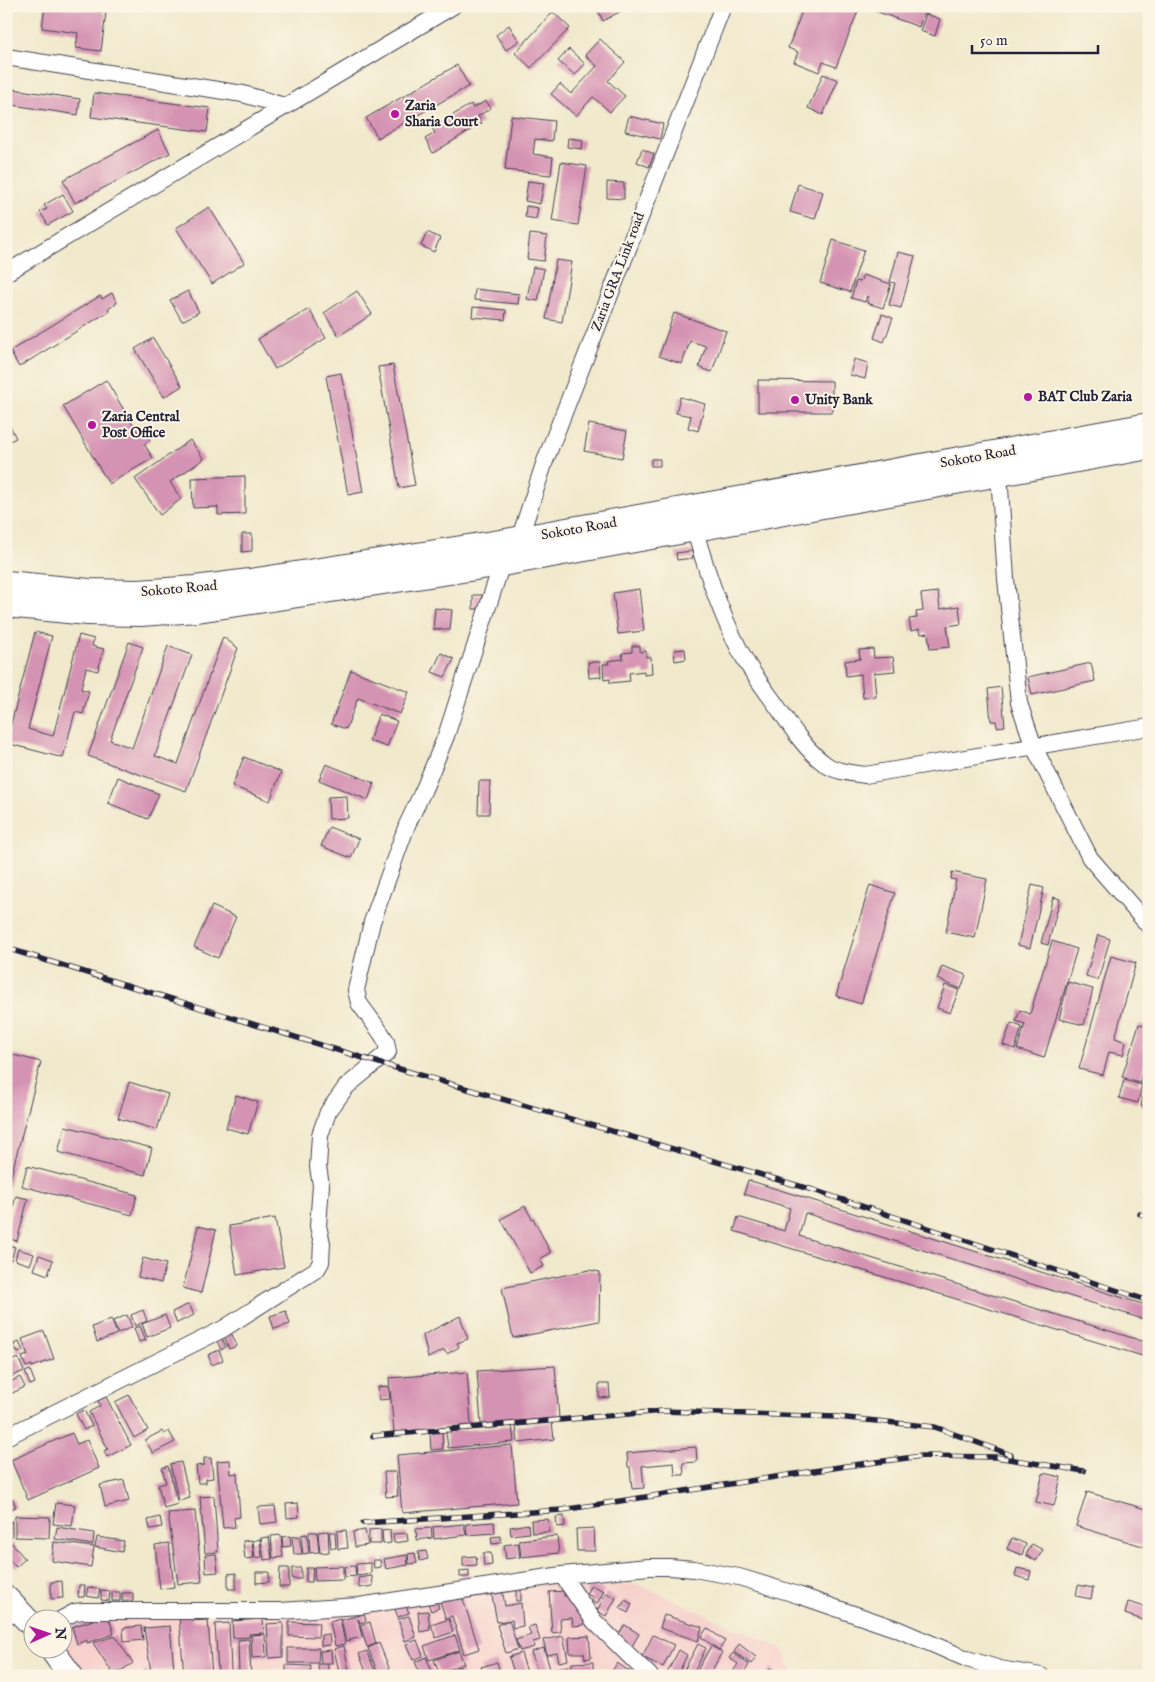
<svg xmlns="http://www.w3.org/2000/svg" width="1155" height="1682" font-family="'IM FELL English',serif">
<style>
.built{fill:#f7d0cc}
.building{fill:#d593b3}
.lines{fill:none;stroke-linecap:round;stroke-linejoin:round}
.street-casing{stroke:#414051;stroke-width:18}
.secondary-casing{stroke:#414051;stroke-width:26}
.primary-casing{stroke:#414051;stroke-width:28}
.street{stroke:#fff;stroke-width:16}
.secondary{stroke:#fff;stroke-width:24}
.primary{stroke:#fff;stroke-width:26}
.rail-casing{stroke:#22223b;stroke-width:5.5}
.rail{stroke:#fcf5e5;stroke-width:4;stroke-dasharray:11;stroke-linecap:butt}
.poi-dot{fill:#b5179e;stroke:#fcf5e5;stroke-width:2}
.labels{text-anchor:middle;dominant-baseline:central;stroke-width:4;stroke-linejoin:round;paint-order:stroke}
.poi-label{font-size:14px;font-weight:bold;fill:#22223b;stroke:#fcf5e5;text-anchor:start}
.street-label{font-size:14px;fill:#22223b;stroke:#fcf5e5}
</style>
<rect width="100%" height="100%" fill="#fcf5e5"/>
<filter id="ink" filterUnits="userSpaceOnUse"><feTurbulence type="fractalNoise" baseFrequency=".02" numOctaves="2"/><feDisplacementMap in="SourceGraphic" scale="10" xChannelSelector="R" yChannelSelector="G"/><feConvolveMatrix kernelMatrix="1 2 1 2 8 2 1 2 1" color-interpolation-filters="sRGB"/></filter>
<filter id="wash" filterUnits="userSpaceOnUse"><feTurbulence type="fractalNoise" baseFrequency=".0096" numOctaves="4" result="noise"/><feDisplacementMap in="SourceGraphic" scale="20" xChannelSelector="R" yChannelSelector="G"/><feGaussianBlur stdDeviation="1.12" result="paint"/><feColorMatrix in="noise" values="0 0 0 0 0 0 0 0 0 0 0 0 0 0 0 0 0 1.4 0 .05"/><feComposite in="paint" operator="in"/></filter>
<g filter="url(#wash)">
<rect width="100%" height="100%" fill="#f0e9cc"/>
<path class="built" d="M583 1577 643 1586 782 1649 796 1676H78L62 1650 63 1641 90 1618 285 1615Z"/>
<g id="blocks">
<path class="building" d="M45 6H57L106 13 101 51 76 48 78 33 42 28Z
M596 6H630L603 21Z
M804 6H845L858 11 836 67 823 62 819 72 794 62 798 52 788 48Z
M871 6H926L919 27 870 9Z
M553 12 570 28 531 68 515 53Z
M926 14 940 19 935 36 920 31Z
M509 25 519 41 506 50 496 35Z
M600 39 625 62 608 81 625 96 610 112 593 97 576 116 551 94 560 84 571 94 597 66 585 55Z
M569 49 585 64 575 75 558 61Z
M457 65 469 86 378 138 366 118Z
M823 74 838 80 823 115 808 108Z
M6 88 80 99 78 115 6 104Z
M94 93 210 108 207 132 91 117Z
M486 101 491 108 478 116 482 123 433 153 425 139 435 133 432 128 471 104 473 108Z
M511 116 554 121 552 141 535 139 533 154 553 157 551 175 505 170Z
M629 116 663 124 660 139 625 131Z
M158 130 170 153 75 203 63 180Z
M568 138 583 140 582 149 567 147Z
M642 149 654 154 649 167 637 162Z
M561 162 587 166 578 225 552 221Z
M528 181 544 183 540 204 525 201Z
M607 182 624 183V199L607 198Z
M798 184 823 192 815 219 790 212Z
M63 194 73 211 48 225 40 212 47 209 44 205Z
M526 206 538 208 536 219 525 217Z
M209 207 244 263 212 284 176 228Z
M427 232 440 238 434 252 421 246Z
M530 234 547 236 544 261 527 259Z
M833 240 864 250 850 292 820 283Z
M898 252 915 256 901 308 889 305 895 283 890 282Z
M556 260 572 262 562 322 546 319Z
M533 267 544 269 538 301 527 299Z
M863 275 891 284 883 308 867 303 869 297 867 296 865 302 851 298 856 281 860 282Z
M475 289 519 294 518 304 474 300Z
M188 291 199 312 182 321 170 300Z
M357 291 372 314 339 336 324 313Z
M112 293 117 303 108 309 109 311 19 367 10 351 100 296 102 299Z
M473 307 506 310 505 320 472 317Z
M309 309 326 338 275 369 258 339Z
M674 313 726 331 712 372 699 367 706 346 690 341 682 364 659 356Z
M882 314 893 318 884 342 874 338Z
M153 338 182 386 164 397 135 349Z
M854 359 868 363 865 379 850 375Z
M393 365 415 485 399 488 378 367Z
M341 373 363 492 348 495 326 376Z
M106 380 137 432 143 428 150 440 144 444 153 458 109 484 63 406Z
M758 380 832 381V412H758Z
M680 397 705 404 698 431 688 428 691 416 676 413Z
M589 424 627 431 622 458 584 451Z
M10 426 16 438 6 443V429Z
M190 440 204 459 170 482 181 499 160 515 135 479Z
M651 459H660V466H651Z
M245 476V514L218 515V507L193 508 192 478Z
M242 534H252V551L242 552Z
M692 551 693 558 677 560 676 553Z
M639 589 644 631 618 634 613 593Z
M938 592 940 609 959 606 961 624 947 626 950 647 930 649 928 633 921 634 920 629 911 631 909 619 917 618 916 612 923 611 921 594Z
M473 595H482V609H473Z
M435 608 452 610 450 630 433 629Z
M35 632 52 636 28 729 53 736 79 635 94 639 92 646 104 649 98 671 86 668 81 689 89 691 83 714 75 712 63 758 6 743Z
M223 637 238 648 186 791 88 756 129 642 143 647 110 740 132 748 168 646 192 655 155 756 178 764Z
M632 646H640V652L646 651V657H651L652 674 644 675V671L629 673 630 681 610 683V679L604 680 603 664H609L608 661 623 659 622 653 632 652Z
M685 649 686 659 675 661 674 650Z
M873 649 874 658 893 657 895 671 874 673 876 697 863 698 861 674 846 676 845 661 860 659 859 650Z
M441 653 454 659 445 677 432 672Z
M588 662H600L601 677 589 678Z
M1091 663 1095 681 1032 695 1028 677Z
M351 670 409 692 400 714 358 698 346 729 331 724Z
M1001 687 1005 726 997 727 996 721H991L988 689Z
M379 714 397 721 387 747 369 741Z
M244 757 281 772 270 801 232 786Z
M326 764 374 783 368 800 319 780Z
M118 777 159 794 148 819 108 803Z
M479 781H490L489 814H478Z
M347 796 348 818 329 819 328 797Z
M329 827 359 839 351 858 321 846Z
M952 872 987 879 975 938 946 932 956 880 951 879Z
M870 885 895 893 861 1004 836 996Z
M1032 885 1044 888 1030 948 1018 945Z
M1053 897 1060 899 1048 945 1041 943Z
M212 906 236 917 218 958 194 947Z
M1098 935 1110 939 1098 980 1086 976Z
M1052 941 1077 949 1044 1058 1017 1049 1025 1024 1016 1021 1020 1010 1030 1014Z
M1111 956 1136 963 1115 1038 1126 1042 1123 1055 1109 1052 1103 1075 1079 1069Z
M942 966 966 975 961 989 937 979Z
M1068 982 1093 989 1084 1025 1059 1019Z
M945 985 959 990 950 1013 937 1008Z
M1011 1023 1022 1027 1015 1049 1003 1045Z
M1139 1024 1149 1027V1053L1139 1083 1122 1077Z
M6 1053 41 1062 7 1191 6 1190Z
M1148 1062H1149V1086L1141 1084Z
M1124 1080 1142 1085 1138 1103 1119 1098Z
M129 1082 168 1094 157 1130 118 1118Z
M1145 1087 1149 1088V1108L1141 1106Z
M236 1095 258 1102 248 1134 226 1128Z
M65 1126 152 1148 145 1175 58 1152Z
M27 1166 137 1195 132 1215 22 1186Z
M1146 1170 1149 1171V1183L1143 1181Z
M748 1180 1149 1306V1321L805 1213 799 1236 1149 1343V1358L734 1231 738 1217 784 1231 790 1208 744 1194Z
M16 1196 28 1199 17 1241 6 1238V1232Z
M525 1206 532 1219 533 1218 551 1253 540 1259 544 1266 530 1273 501 1219Z
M275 1218 284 1267 237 1275 229 1226Z
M198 1226 216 1230 201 1293 183 1288Z
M6 1244 15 1247 11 1260 6 1259Z
M18 1249 34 1254 30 1265 15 1260Z
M39 1255 53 1260 48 1275 34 1270Z
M143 1258 166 1264 161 1283 138 1277Z
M589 1270 600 1272 599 1321 513 1338 502 1288Z
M189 1304 194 1315 177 1323 172 1312Z
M143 1310 147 1321 135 1326 131 1315Z
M286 1311 290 1324 274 1329 270 1316Z
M127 1315 132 1327 118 1333 113 1321Z
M165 1315 170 1328 147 1337 142 1324Z
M460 1316 468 1339 457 1343 459 1347 447 1354 444 1350 428 1358 423 1335Z
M111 1319 117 1334 97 1342 92 1327Z
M140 1326 146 1340 139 1342 134 1328Z
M230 1330 237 1346 229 1349 223 1333Z
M44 1331 54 1359 32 1367V1365L26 1367 22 1357 28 1355 22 1339Z
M222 1338 226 1347 221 1350 217 1341Z
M19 1342 23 1351 18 1353 14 1344Z
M219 1350 223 1360 212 1365 208 1355Z
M18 1358 24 1371 6 1379V1363Z
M555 1366 559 1418 481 1424 477 1371Z
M30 1370 35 1383 30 1385 25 1372Z
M467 1372 471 1425 394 1432 389 1378Z
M20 1377 25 1387 6 1396V1384Z
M599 1384H609L610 1397 599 1398Z
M388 1386 390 1399 379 1400 378 1387Z
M129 1395 148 1430 134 1438 115 1402Z
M106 1397 131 1445 107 1457 104 1451 108 1449 89 1412 100 1406 98 1401Z
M84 1410 92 1426 84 1430 76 1414Z
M552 1422 554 1439 518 1443 516 1426Z
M512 1426 514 1442 448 1448 446 1432Z
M162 1431 164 1434 169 1431 175 1442 153 1453 145 1440Z
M442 1432 443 1449 431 1450 430 1433Z
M72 1433 77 1444 87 1440 99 1468 28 1500 11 1460Z
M512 1445 517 1503 402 1513 397 1455Z
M696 1447 697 1462 683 1463 684 1475H675L674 1463 642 1466 644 1488 632 1489 630 1467H628L627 1453Z
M204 1458H211L213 1478 206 1479V1483H198L196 1466 204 1465Z
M230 1460 231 1474 237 1473 240 1517 234 1518 235 1527 223 1528 217 1461Z
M181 1462 190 1498 179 1501 170 1464Z
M168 1466 178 1504 164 1508 158 1485 166 1483 162 1468Z
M384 1472H396L398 1496 386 1497Z
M1043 1473 1061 1477 1054 1506 1036 1502Z
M124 1480 129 1501 105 1507 100 1485Z
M1087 1492 1149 1510V1548L1076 1526Z
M214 1496 218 1552 205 1553 200 1497Z
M12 1498 16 1507 6 1511V1500Z
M56 1503 75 1505 72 1526 53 1524Z
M298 1503 299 1517 287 1518 286 1504Z
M275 1506 277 1522 260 1524 258 1507Z
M195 1511 202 1582 178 1584 168 1513Z
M15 1516 50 1517 49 1538 15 1537Z
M564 1516 565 1526 557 1527 556 1517Z
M160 1517 162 1527 150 1529 148 1520Z
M548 1519 549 1532 532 1533 531 1520Z
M12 1521V1536L6 1540V1524Z
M494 1522 495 1533 467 1535 466 1524Z
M464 1524 466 1535 434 1539 433 1527Z
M528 1524 529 1533 511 1535 510 1527Z
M57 1527 94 1533 93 1545 55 1539Z
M431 1528 432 1538 417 1540 416 1529Z
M594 1528 595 1551H577L576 1529Z
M381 1529V1544H369V1530Z
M346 1530 348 1548 338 1549 337 1531Z
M365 1530 368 1545 355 1547 353 1532Z
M390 1530 391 1543 383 1544 382 1531Z
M328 1531 329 1552 320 1553 318 1532Z
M309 1532H317L319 1552 310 1553Z
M329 1532H335L336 1548H331Z
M407 1533 408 1541 394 1543 393 1534Z
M307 1534 309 1553 303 1554 301 1535Z
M281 1535 283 1557 273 1558 271 1536Z
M290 1536 291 1546 283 1547 282 1537Z
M299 1536 302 1554H294L292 1537Z
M501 1536V1543L492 1544 491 1537Z
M557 1536 559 1553 521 1557 519 1540Z
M97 1537 124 1541 122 1552 95 1547Z
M269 1537 272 1559 264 1560 261 1538Z
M1012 1538 1026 1544 1022 1555 1007 1549Z
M260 1539 262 1557 255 1558 253 1541Z
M252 1540 254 1558 245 1559 243 1541Z
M54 1542 94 1547 91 1567 52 1561Z
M12 1543 25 1559 16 1567 6 1556V1548Z
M169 1543 174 1587 160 1589 155 1545Z
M518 1543 520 1557 506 1559 504 1545Z
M1032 1544 1043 1550 1036 1561 1026 1555Z
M426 1551 428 1559 420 1561 418 1552Z
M415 1553 417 1563 409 1564 408 1554Z
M483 1553H491L492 1565 484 1566Z
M216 1554 218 1572 206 1573 205 1555Z
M407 1555 408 1565 386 1569 384 1559Z
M476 1556 477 1565 463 1566V1557Z
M373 1560H380L381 1567 374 1568Z
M371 1563V1574L357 1576 356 1564Z
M343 1566V1580L315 1581 314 1567Z
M355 1566 356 1576 345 1577 344 1567Z
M280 1568H289V1587H279Z
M292 1568H301V1579H292Z
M306 1568H313L312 1582H306Z
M1017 1568 1031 1571 1029 1580 1015 1576Z
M469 1570V1577H460V1571Z
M256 1572H269V1582L256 1583Z
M236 1573V1589H228V1574Z
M372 1576 373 1586 359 1588 358 1578Z
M62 1581 63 1598 51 1599V1582Z
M79 1585H85L84 1597H78Z
M591 1585 604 1591 597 1604 591 1601 593 1597 586 1594Z
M1078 1585 1093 1588 1091 1599 1076 1596Z
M88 1587 100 1589 98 1598 86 1596Z
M502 1588 505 1606 521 1603 523 1626 513 1628 512 1620 497 1622 491 1590Z
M516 1588H521V1601H516Z
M101 1590 110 1591 109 1601 101 1600Z
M564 1591V1596H569V1600L576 1599 583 1609 584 1625 573 1626 572 1618 560 1619 561 1632 552 1633 549 1592Z
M112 1592H120V1601H112Z
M122 1593H133V1601H122Z
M606 1593 616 1598 606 1616 597 1611Z
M447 1595 449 1601 462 1596 479 1649 464 1654 452 1616 446 1619 439 1598Z
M435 1597 439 1608 431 1611 427 1600Z
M404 1600 409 1613 398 1617 393 1604Z
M625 1600 632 1604 628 1613 620 1608Z
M1128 1602 1149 1608V1622L1125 1614Z
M428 1611 430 1630 420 1632 418 1612Z
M364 1614 366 1621 360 1623 358 1619 362 1637 346 1641 341 1620Z
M108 1615 114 1634 87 1643V1640L77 1644 72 1627Z
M191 1615 192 1621 208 1620 212 1676H184L179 1616Z
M664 1615 702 1627 698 1641 660 1628Z
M409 1616 416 1637 405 1641 398 1619Z
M263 1619 264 1633 249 1634 250 1637 233 1638 232 1621Z
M340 1619 345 1644 335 1646 330 1622Z
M449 1619 453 1632 436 1638 431 1625Z
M6 1620 11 1626 6 1631Z
M509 1620 518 1649 506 1653 497 1625Z
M289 1622 319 1623 318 1637 289 1636Z
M370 1622 376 1644 367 1647 360 1625Z
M229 1623 231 1671 218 1672 215 1624Z
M283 1623V1657L269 1658 267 1624Z
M535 1625 540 1640 533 1642 534 1647 520 1651 516 1640 531 1635 528 1627Z
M625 1625 639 1634 632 1646 617 1637Z
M141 1626 143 1640 124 1642 123 1628Z
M170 1626 174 1669 151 1672 144 1628Z
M707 1628 725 1641 719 1650 701 1637Z
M265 1634 266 1657 252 1658 251 1635Z
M329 1634 330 1645 321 1646V1635Z
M455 1635 460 1650 429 1660 424 1646Z
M653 1635 674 1645 663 1667 642 1657Z
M115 1636 133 1663 114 1675 93 1643Z
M563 1636 568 1660 559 1662 557 1653 547 1655 543 1640Z
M589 1636 591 1658 585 1659 584 1653H570L569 1637Z
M249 1639 251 1676H239L238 1640Z
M417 1640 423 1656 413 1660 406 1644Z
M379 1643 392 1675 390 1676H379L368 1648Z
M698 1644 706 1648 692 1676H681Z
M739 1644 756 1657 751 1664 734 1652Z
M344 1646 350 1676H340L334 1649Z
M711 1646 722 1652 709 1676H694Z
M288 1648H319L318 1663H288Z
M544 1648 552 1676H539L531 1652Z
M331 1650 332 1663H321L320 1651Z
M679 1650 687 1655 677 1676H672L667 1673Z
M367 1651 375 1671 367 1674 359 1654Z
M459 1651 464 1664 439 1673 434 1660Z
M521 1653 528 1676H515L509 1657Z
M733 1653 749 1665 742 1676H730L738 1664 729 1658Z
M426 1657 434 1676H421L415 1662Z
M497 1662 501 1676H484L481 1667Z
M593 1662V1670L582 1671V1676H572V1663Z
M617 1663 637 1676H609Z
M318 1664H328V1676H319Z
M286 1665 311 1666 310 1676H286Z
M569 1666 570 1676H562V1674H554V1668Z
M460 1667 463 1676H437Z
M771 1668 779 1676H766L765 1675Z
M145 1670 154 1676H141Z
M258 1672 274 1673V1676H257Z"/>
</g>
</g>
<g filter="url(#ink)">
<use href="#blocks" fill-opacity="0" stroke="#414051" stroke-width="1"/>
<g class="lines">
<defs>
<path id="street" d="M6 57 243 94 284 106
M6 273 453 6
M999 473 1006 579 1019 703 1034 747 1090 858 1149 926
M694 528C708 575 723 623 748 665 758 681 770 696 781 712 793 730 807 751 825 764 836 772 852 773 865 775L1149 727
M519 540 545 461 723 6
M6 1437 223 1329 317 1269 321 1262 322 1243 318 1226 321 1185 318 1167 320 1135 328 1112 346 1087 388 1052 386 1041 381 1033 359 1003 356 990 372 922 407 825 424 789 446 736 502 563
M562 1575 594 1621 650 1676
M60 1620 75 1612 84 1611H280L359 1606 562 1575 649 1567H670L694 1569 739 1577 798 1595 897 1629 967 1659 1000 1669 1041 1676"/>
<path id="secondary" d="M6 1598 32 1625
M52 1650 71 1676"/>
<path id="primary" d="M6 584 89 592 139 593 195 589 250 582 500 543 1149 426
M6 604 88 612 140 613 197 609 252 601 502 563 1149 446"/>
</defs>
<use href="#street" class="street-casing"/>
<use href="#secondary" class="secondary-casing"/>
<use href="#primary" class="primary-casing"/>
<use href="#street" class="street"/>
<use href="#secondary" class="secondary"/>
<use href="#primary" class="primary"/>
<defs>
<path id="rail" d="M6 948 386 1065 813 1190 1149 1301
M1146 1197 1149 1198
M1140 1214 1149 1217
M373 1436 663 1411 837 1417 935 1427 1011 1455
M363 1523 562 1510 846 1466 922 1456 996 1457 1084 1471"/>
</defs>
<use href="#rail" class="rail-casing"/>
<use href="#rail" class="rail"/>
</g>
</g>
<g class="poi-dot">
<circle cx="395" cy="114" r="5"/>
<circle cx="1028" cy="397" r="5"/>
<circle cx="795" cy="400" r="5"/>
<circle cx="92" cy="425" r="5"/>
</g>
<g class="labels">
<g class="poi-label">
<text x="405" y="106">Zaria<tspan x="405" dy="16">Sharia Court</tspan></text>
<text x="1038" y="397">BAT Club Zaria</text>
<text x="805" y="400">Unity Bank</text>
<text x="102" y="417">Zaria Central<tspan x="102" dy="16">Post Office</tspan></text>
</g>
<g class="street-label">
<text transform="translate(618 272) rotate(-69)">Zaria GRA Link road</text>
<text transform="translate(978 457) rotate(-10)">Sokoto Road</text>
<text transform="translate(579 529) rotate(-10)">Sokoto Road</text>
<text transform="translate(179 589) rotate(-5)">Sokoto Road</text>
</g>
</g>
<rect width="1155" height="1682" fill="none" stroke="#fcf5e5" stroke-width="25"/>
<g transform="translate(48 1634) rotate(88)"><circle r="24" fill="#fcf5e5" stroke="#a5a1a1"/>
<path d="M0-4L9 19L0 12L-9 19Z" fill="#b5179e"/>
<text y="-8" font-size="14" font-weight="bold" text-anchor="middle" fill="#22223b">N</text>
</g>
<path d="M972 45v8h126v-8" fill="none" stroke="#22223b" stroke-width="2.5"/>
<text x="980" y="45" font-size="15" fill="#22223b" stroke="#fcf5e5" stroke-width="4" paint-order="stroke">50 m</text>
</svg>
